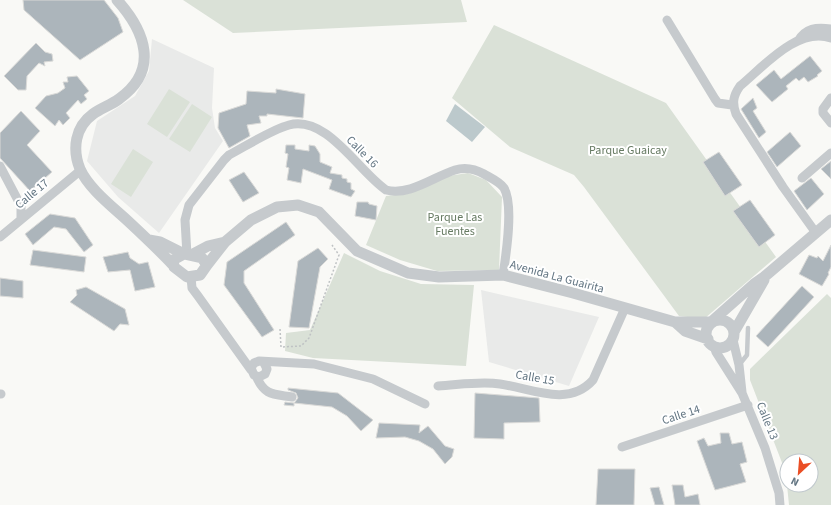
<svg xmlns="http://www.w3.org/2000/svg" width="831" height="505" font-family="'Source Sans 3',sans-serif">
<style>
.built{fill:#e9eae9}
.green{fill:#dae1d7}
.water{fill:#bcc9cc}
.building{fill:#acb5bb;stroke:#dadad8}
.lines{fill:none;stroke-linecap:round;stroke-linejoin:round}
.path{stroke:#bfc2c4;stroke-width:1.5;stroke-dasharray:2 2;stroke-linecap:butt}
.service{stroke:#c6cacd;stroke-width:4.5}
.minor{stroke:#c6cacd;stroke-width:9}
.tertiary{stroke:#c6cacd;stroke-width:11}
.labels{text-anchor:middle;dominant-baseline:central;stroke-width:4;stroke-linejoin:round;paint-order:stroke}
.park-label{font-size:12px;fill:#667a62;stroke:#fff}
.street-label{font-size:12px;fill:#627582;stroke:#fff}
</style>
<rect width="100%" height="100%" fill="#f9f9f6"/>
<path class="built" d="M152 39 214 68 212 108 215 128 223 141 159 233 118 197 87 161 97 121 135 96 149 71Z
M481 290 599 317 569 386 489 362Z"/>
<path class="green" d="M183 0H461L467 22 233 33Z
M494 25 666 103 776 257 704 319 679 316 584 187 574 175 510 147 452 98Z
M169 89 190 102 167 137 147 124Z
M192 104 212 117 190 152 169 139Z
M133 149 153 162 131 197 111 184Z
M468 173 486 180 502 197 499 270 437 271 400 260 366 245 386 196 410 193 448 176Z
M344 253 380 271 421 284 474 285 466 366 313 358 285 351 286 333 310 330Z
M827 294 831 298V505H789L787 485H811V461H787V480L786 473 750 380V369Z"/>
<path class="water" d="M455 104 485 127 472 142 446 121Z"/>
<path class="building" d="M23 0H104L118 18 123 32 80 60 24 10Z
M36 43 45 52 52 54 53 61 44 62 45 66 39 63 27 76 26 90H18L4 76Z
M810 56 822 71 817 75 818 76 808 82 804 77 799 81 796 78 786 86 788 89 772 102 756 85 774 70 781 79Z
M77 76 89 91 84 95 87 99 81 104 78 100 66 113 70 118 63 125 59 120 55 126 35 108 46 96 58 93 65 88 63 82H68L67 77Z
M276 89 305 94 303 118 267 114V116H259L261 123 247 125 250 136 229 148 218 128 219 113 246 104 247 91 276 93Z
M753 98 757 108 753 111 766 132 759 138 741 109Z
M21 111 40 131 27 145 52 172 30 191 0 158V133Z
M790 132 801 146 777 167 767 152Z
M286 145H295V149L309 151V145L315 146 320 154V162L332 167 330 173 342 175V178L347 179V182L351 183V189L355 191 351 197 329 189 332 180 303 169 301 183 287 180 289 168 286 167 288 154 285 153Z
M719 152 742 185 725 196 703 162Z
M831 161V179L821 169Z
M244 172 259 193 243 202 229 180Z
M811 178 824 194 807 210 794 191Z
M750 200 775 235 759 247 733 211Z
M357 202H368L369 204 377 206 376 220 355 216Z
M50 214 75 218 93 245 84 252 66 229 54 227 33 245 25 234Z
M286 222 295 235 244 271V283L274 330 262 337 224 285 227 262Z
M831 245V267L828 273 829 274 822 286 799 274 809 255 817 258 818 256 823 261Z
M318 248 328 259 320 267 309 328 289 327 298 261Z
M33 250 86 257 84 272 30 265Z
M128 252 130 258 139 264 148 262 155 287 135 291 130 270 108 272 103 257Z
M0 278 23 281V298L0 296Z
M802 286 814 297 768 347 756 336Z
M86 287 125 309 129 325 120 324 114 331 70 302 77 295 76 290Z
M288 388 338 393 373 420 361 431 347 416 332 407 294 403V406L284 405 285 402 294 403 298 398 296 393 288 390Z
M475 393 539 398 540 422 504 423V439L474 438Z
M379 423 420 425 419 433 428 426 445 446 454 449 452 457 445 464 433 449 419 441 405 437 376 438Z
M720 433H729L732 444 742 442 747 462 740 464 746 482 715 490 697 441 704 438 708 446 721 443Z
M598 469H635L634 505H596Z
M672 485H683L685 497 698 494 700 505H675Z
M659 487 664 505H655L650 488Z"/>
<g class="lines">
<path class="path" d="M280 329 281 347 301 346 309 338 339 255 332 245"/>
<path class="service" d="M739 365 747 355 748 328"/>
<path class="minor" d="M667 20 715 99 718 103 732 105
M798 41C806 28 816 27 831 29
M831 98 823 109V113L831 123
M0 166 21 206V219
M802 178 831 153
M816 233 783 187 736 114C732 103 733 96 740 86 763 67 798 26 831 38
M0 237 81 170
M187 255 185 220 189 205 224 160 229 155C246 146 271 130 289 125 327 115 358 171 386 190 410 196 433 177 455 170 465 167 475 169 484 174 491 178 500 182 504 188 514 205 506 255 503 275
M191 277 192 288 198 296 251 370
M733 340 739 365 742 392
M714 346 716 352 742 393 765 448 779 493 780 505
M264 363 267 369 265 374 259 377 254 375 251 368 254 363 259 361 314 364 373 379 425 404
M256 376C265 396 273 394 292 397
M438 386C458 385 480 381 500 384 530 388 568 408 593 380L625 308
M0 394H1
M622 447 748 405"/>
<path class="tertiary" d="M117 0C145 31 160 70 119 99 111 105 101 108 93 114 75 127 72 149 80 169 89 189 113 207 129 222 144 236 159 250 173 265
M149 240 160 242 184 254 202 258 207 265 200 275 187 277 174 267 173 260 184 254
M191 255 208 246 225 242 251 220 277 207 298 205 319 212 357 251 408 273 439 277 503 275 573 293 675 322H711L754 284 764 277 831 220
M207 265 225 242
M706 334a14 14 0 1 1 28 0a14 14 0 1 1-28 0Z
M675 322 685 331 708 339
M734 332 764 280"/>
</g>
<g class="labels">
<g class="park-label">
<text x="628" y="150">Parque Guaicay</text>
<text x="455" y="217">Parque Las<tspan x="455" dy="14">Fuentes</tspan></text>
</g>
<g class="street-label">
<text transform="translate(362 152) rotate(45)">Calle 16</text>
<text transform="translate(32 194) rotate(-40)">Calle 17</text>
<text transform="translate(557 277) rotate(15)">Avenida La Guairita</text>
<text transform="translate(535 378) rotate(10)">Calle 15</text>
<text transform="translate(681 415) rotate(-18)">Calle 14</text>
<text transform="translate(767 421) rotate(68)">Calle 13</text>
</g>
</g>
<g transform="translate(799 473) rotate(206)"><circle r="19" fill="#ffffff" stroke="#c0c8cd"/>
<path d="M0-3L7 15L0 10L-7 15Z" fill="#ea4e25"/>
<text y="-6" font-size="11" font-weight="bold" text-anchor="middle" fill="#627582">N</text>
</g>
</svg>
